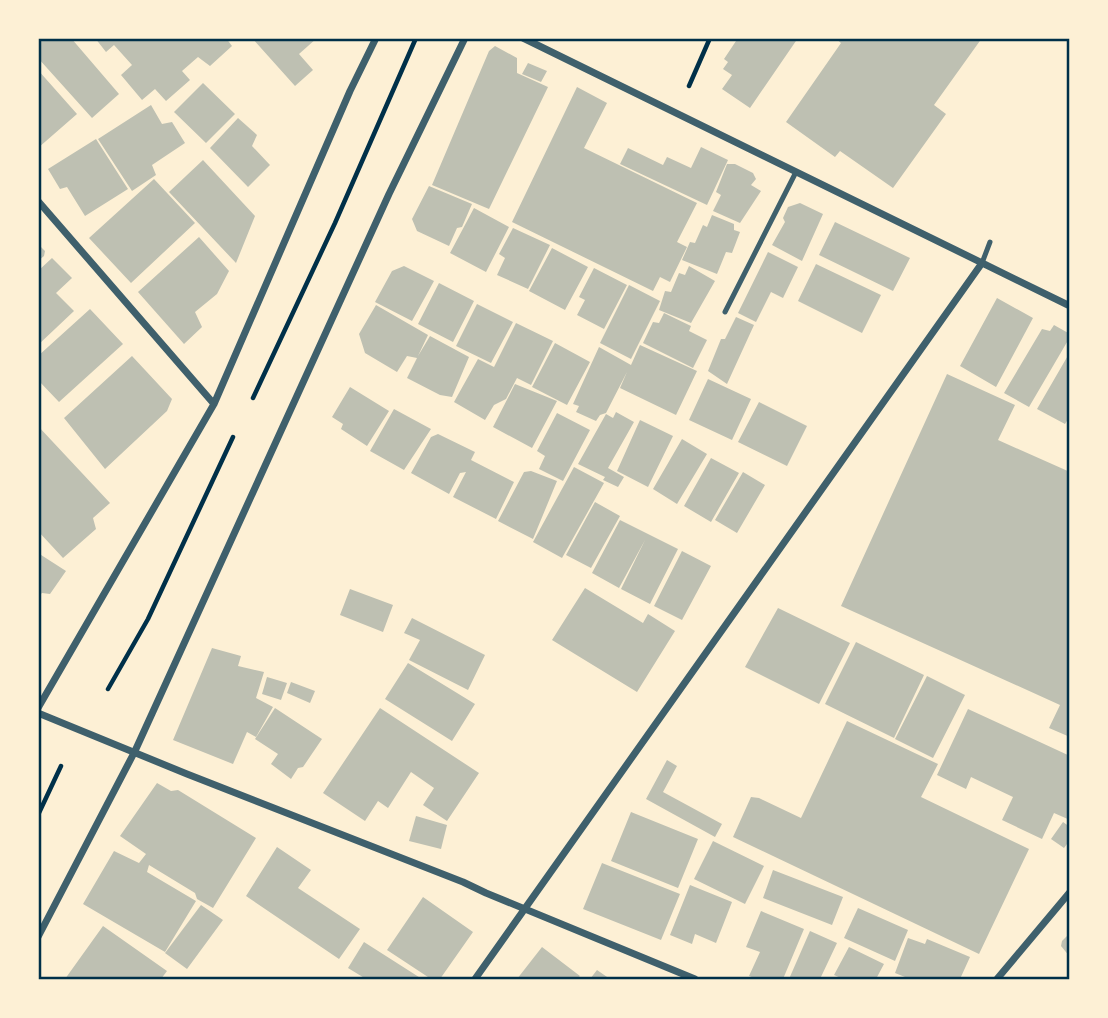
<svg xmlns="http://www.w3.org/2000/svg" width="1108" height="1018" font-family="'Fira Sans',sans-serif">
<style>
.building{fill:#bec0b2}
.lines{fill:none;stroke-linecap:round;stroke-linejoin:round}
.path{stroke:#003049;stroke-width:4.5}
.service{stroke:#3f606c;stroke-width:5}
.minor{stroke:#3f606c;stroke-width:7}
.neatline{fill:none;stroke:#003049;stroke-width:2.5}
</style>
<rect width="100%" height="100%" fill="#fdf0d5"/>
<path class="building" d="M38 38H71L119 94 92 118 38 58Z
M95 38H226L232 46 210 66 198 57 182 71 190 80 166 101 155 89 142 100 121 75 132 65 114 45 106 52Z
M252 38H317L299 54 313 70 295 86Z
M738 38H798L750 108 722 89 732 75 723 69 728 62 724 59Z
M835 38H982L934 105 946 114 893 188 840 151 835 157 786 122 841 43Z
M495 46 517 58V73L548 87 489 209 432 185 489 51Z
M528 63 547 71 541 82 522 74Z
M38 70 77 114 38 148Z
M203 83 235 114 206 143 174 112Z
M577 87 607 103 584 148 697 203 677 242 687 247 670 282 660 277 653 291 512 222Z
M151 105 162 124 172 122 185 143 152 165 156 175 132 191 98 139Z
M238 118 257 135 252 146 270 165 248 187 210 148Z
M96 139 128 189 85 216 67 187 60 189 48 169Z
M701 147 728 160 707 205 620 164 628 148 663 165 667 157 691 168Z
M203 160 255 216 236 263 169 192Z
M727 164H735L753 173 756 179 751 185 761 191 740 223 713 211 721 195 716 192Z
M154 179 195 223 131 283 89 238Z
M429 186 472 204 462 227 457 228 449 246 417 231 412 219Z
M800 203 823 214 802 261 772 245 785 222 783 218 788 207Z
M474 208 509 227 486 272 450 253Z
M712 215 734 224V230L740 232 732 253 726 252 717 274 682 260 690 242 695 243 703 225 707 227Z
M835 222 910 258 893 291 819 255Z
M513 228 550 245 528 289 497 275 505 258 499 254Z
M199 237 229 271 217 294 195 312 202 327 184 344 138 292Z
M38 244 45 251 44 256 38 261Z
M552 248 588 267 565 310 529 291Z
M768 252 798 267 783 298 771 292 756 322 738 313Z
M52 258 72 278 56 293 74 311 38 345V271Z
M816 264 881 295 862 333 798 301Z
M404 266 434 281 412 321 375 302 392 271Z
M689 266 715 281 691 323 659 310 665 291 671 292 679 273 685 275Z
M594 268 627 285 604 329 577 315 585 300 579 297Z
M439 283 474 301 453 342 418 324Z
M629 285 660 301 631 359 600 343Z
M997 298 1033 318 996 387 960 366Z
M477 304 513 322 491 363 456 346Z
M376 305 428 335 418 356 430 336 469 357 452 397 440 395 407 378 417 358 407 356 397 372 365 353 359 334Z
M90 309 123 344 59 402 38 380V356Z
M664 313 691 326 689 331 707 340 693 368 643 343 653 322 659 323Z
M736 317 754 325 727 384 708 371 721 339H725Z
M516 323 553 341 531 385 517 378 506 399 494 405 485 420 454 402 478 359 494 367Z
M1054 325 1070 334V337L1029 407 1004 393 1042 329 1050 331Z
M555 343 590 362 567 405 532 387Z
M640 345 697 371 676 415 620 388 627 372 606 413 600 415 596 421 576 412 579 406 573 404 599 347 631 365Z
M1070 352V416L1065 424 1037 409Z
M132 356 172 399 167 411 105 469 64 418Z
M947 374 1015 405 998 440 1070 472V737L1049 728 1060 705 841 606Z
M708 379 751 399 732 440 689 420Z
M515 384 557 401 532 448 493 427Z
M350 387 389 411 367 446 341 429 343 424 332 417Z
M759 402 807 426 787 466 738 442Z
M394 409 431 429 404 470 370 451Z
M616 412 634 422 608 468 624 477 618 487 603 480 605 477 578 464 606 414 613 418Z
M557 413 590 430 563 481 539 469 545 456 537 451Z
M640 420 673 436 648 487 617 471Z
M38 426 110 503 93 518 96 529 63 558 38 531Z
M438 434 475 452 471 460 514 482 496 519 453 497 466 472 460 473 449 494 411 473 431 437Z
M682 439 707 454 677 504 653 489Z
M711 458 739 473 711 522 684 506Z
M574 467 604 483 562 558 533 542Z
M531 471 557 481 533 539 498 521 524 472Z
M743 472 765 485 737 533 715 520Z
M595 502 620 516 591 568 566 555Z
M620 520 678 549 650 604 621 589 645 540 619 588 592 573Z
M682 551 711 566 682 620 654 606Z
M38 553 66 571 50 594 42 593 38 597Z
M585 588 643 623 648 614 675 631 637 692 552 640Z
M350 589 393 605 383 632 340 615Z
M778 608 850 643 819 704 745 667Z
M412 618 485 655 468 690 409 660 420 640 404 633Z
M856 642 924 675 894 738 825 704Z
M212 648 241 656 238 666 264 672 256 698 273 707 256 737 247 732 233 764 173 740Z
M408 663 475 704 452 741 385 699Z
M927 676 965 695 933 758 895 739Z
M267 677 287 683 281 700 262 694Z
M291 682 315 691 310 703 287 693Z
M275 708 322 739 303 767 298 768 291 779 271 764 278 754 255 739Z
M380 708 479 773 447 821 423 805 434 788 411 772 388 808 378 801 365 821 323 793Z
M968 709 1070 756V820L1054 813 1042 839 1002 820 1013 797 971 777 966 789 937 775Z
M847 721 938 764 921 797 1029 849 979 954 733 837 751 797 759 798 801 818Z
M667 760 677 766 663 792 722 824 715 837 646 799Z
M157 783 171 791 178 790 256 838 213 908 197 899 195 893 149 865 147 872 196 901 165 952 83 904 114 851 139 863 146 854 120 836Z
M631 812 698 839 678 888 611 861Z
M416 816 447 825 441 849 409 841Z
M1063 822 1070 827V840L1064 848 1051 839Z
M713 841 764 866 745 904 694 879Z
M277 847 311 870 298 888 360 929 339 959 246 896Z
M602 863 680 894 661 940 583 909Z
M773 870 843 897 832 925 763 898Z
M690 885 732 902 716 943 695 934 692 944 670 935Z
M423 897 473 932 440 979H431L387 950Z
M201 905 223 920 187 969 165 953Z
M858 908 908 930 895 961 844 938Z
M761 911 804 929 783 979H757L749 976 760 952 746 947Z
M103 926 167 971 161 979H65Z
M810 931 837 943 820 979H789Z
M1070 933V957L1061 946 1062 941Z
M908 938 925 944 927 939 970 957 960 979H910L895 973Z
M364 942 422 979H366L348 968Z
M542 947 580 976 577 979H517Z
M849 947 884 964 876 979H840L841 978 834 975Z
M597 970 610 979H590Z"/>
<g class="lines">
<path class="path" d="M689 86 710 38
M253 398 335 223 416 38
M108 689 148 619 233 437
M38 815 61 766"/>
<path class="service" d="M982 263 990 242
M725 312 796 172"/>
<path class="minor" d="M523 38 1070 306
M38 201 214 404
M38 708 214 404 350 91 376 38
M38 713 187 774 463 882 486 893 695 979
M38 937 135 751 389 194 465 38
M475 979 982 263
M997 979 1070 892"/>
</g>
<rect width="1108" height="1018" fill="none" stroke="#fdf0d5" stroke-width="80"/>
<rect x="40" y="40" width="1028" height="938" class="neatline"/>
</svg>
